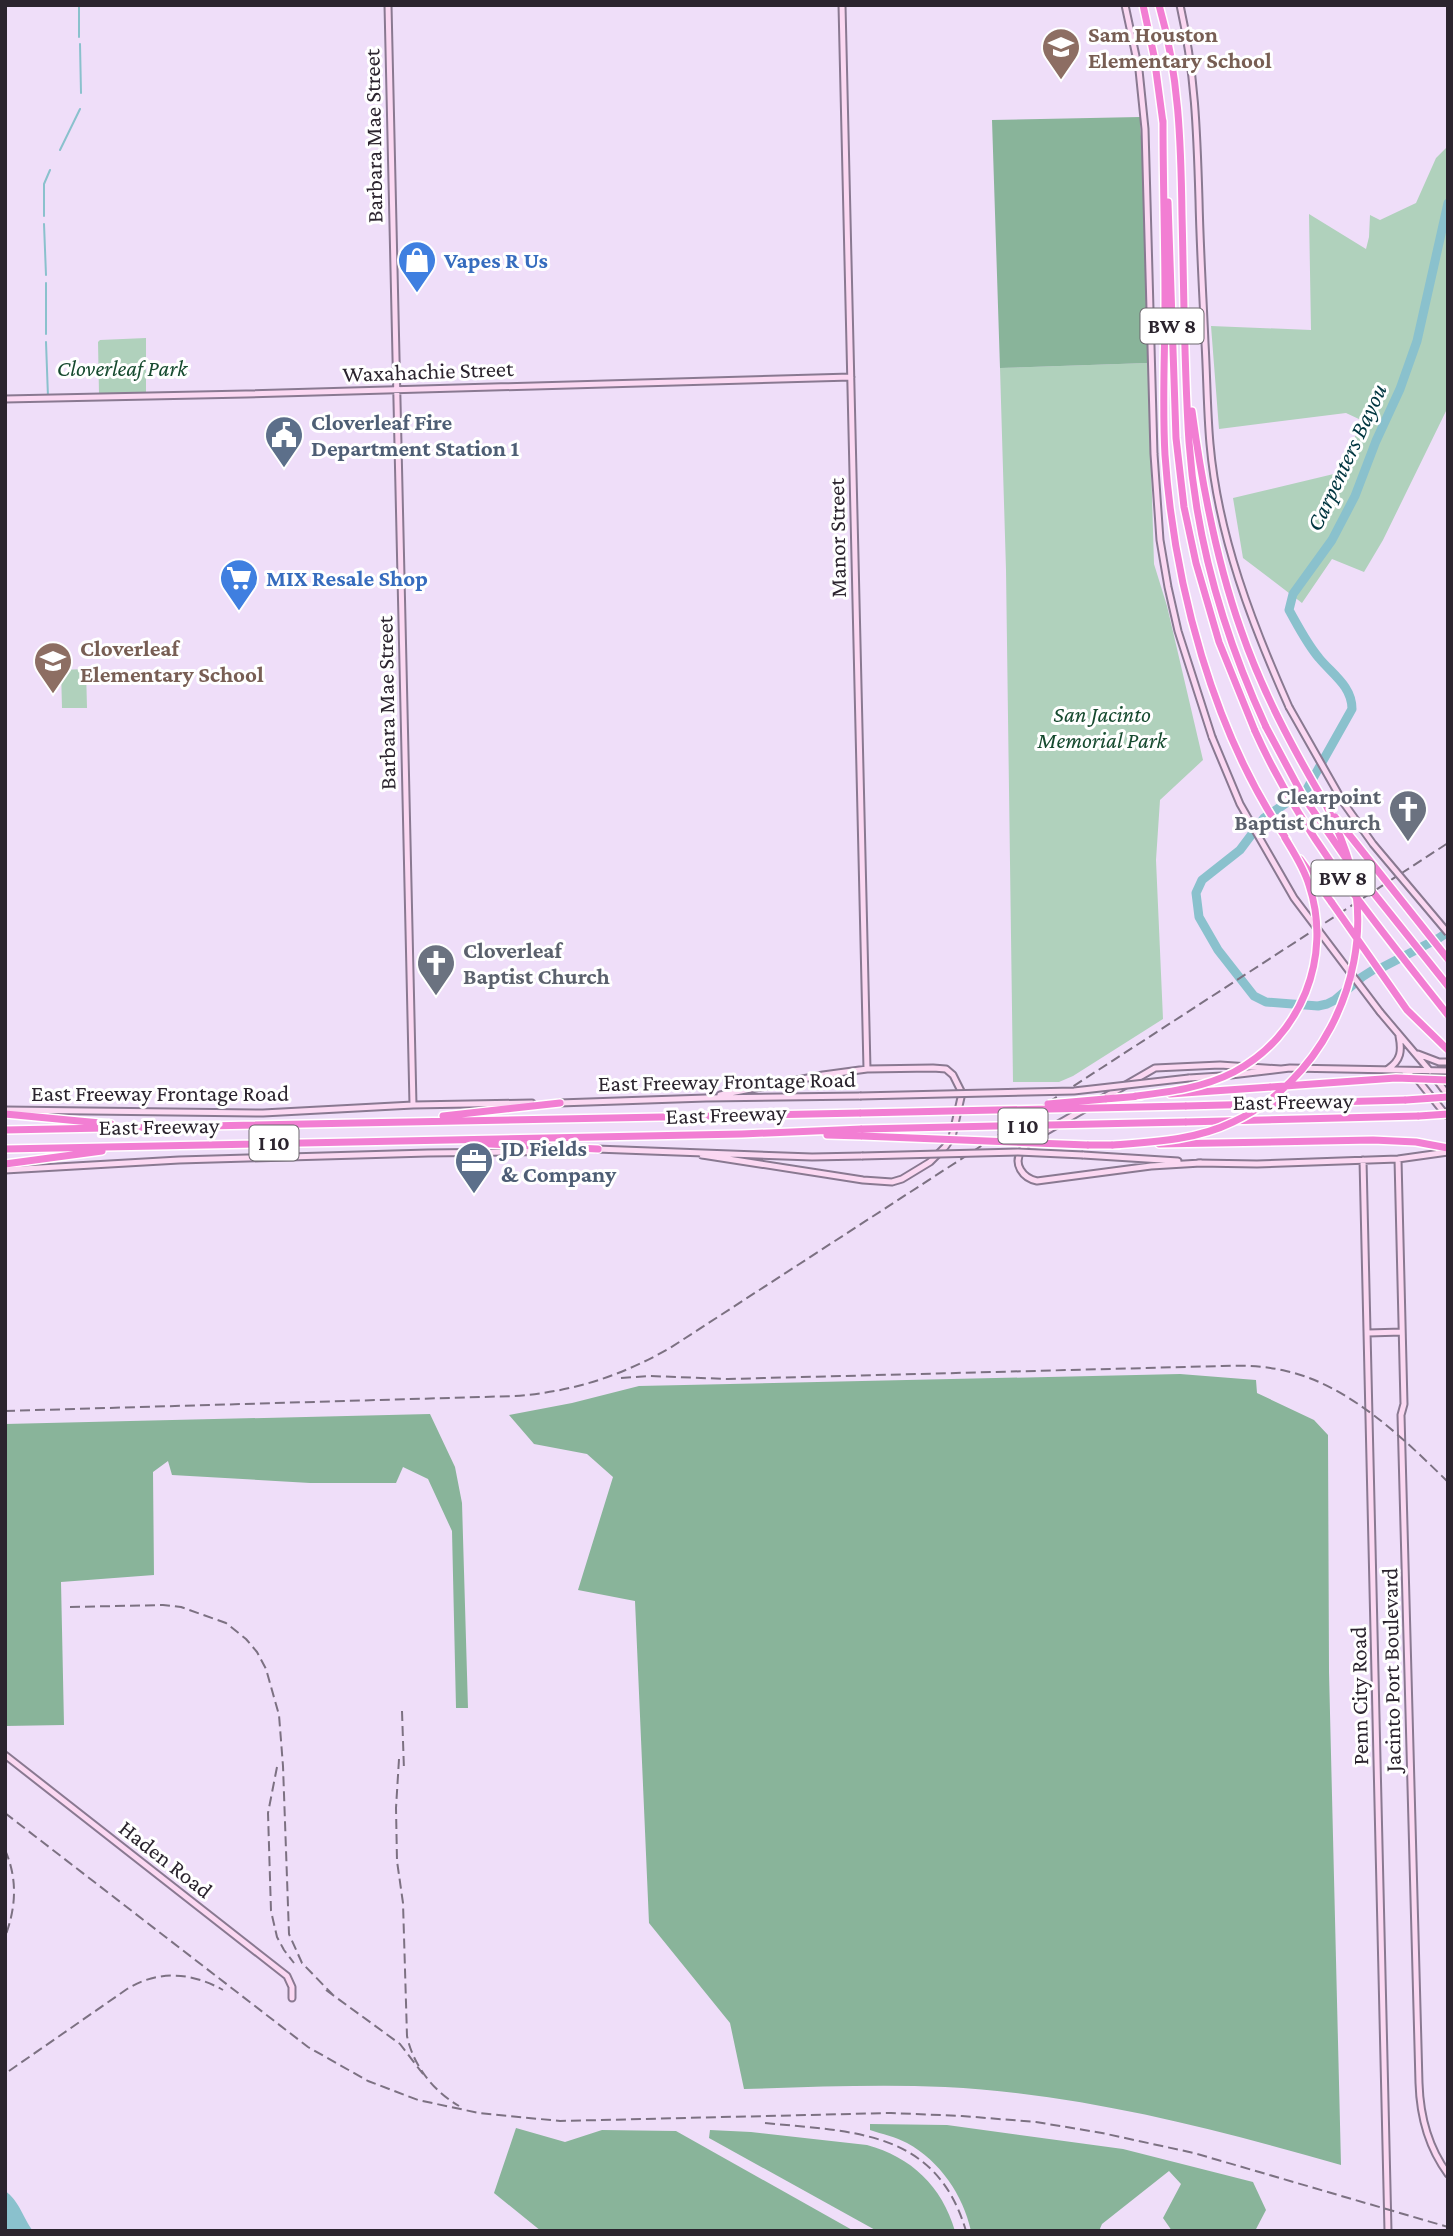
<svg xmlns="http://www.w3.org/2000/svg" width="1453" height="2236" font-family="'Crimson Pro',serif">
<style>
.green{fill:#b0d1bc}
.forest{fill:#89b49a}
.water{fill:#8ac1cd}
.lines{fill:none;stroke-linecap:round;stroke-linejoin:round}
.stream{stroke:#8ac1cd;stroke-width:2}
.river{stroke:#8ac1cd;stroke-width:9}
.secondary-casing{stroke:#897991;stroke-width:9}
.highway-casing{stroke:#fff;stroke-width:10}
.secondary{stroke:#fbd8f2;stroke-width:5}
.highway{stroke:#f27ed3;stroke-width:7}
.rail{stroke:#7c7182;stroke-width:2;stroke-dasharray:10 5;stroke-linecap:butt}
.secondary-bridge-casing{stroke:#897991;stroke-width:9;stroke-linecap:butt}
.highway-bridge-casing{stroke:#fff;stroke-width:10;stroke-linecap:butt}
.secondary-bridge{stroke:#fbd8f2;stroke-width:5}
.highway-bridge{stroke:#f27ed3;stroke-width:7}
.labels{text-anchor:middle;dominant-baseline:central;stroke-width:6;stroke-linejoin:round;paint-order:stroke}
.shield{fill:#fff;stroke:#6b666d;stroke-width:2}
.shield-label{font-size:21px;font-weight:bold;fill:#2b242e}
.education-label{font-size:23px;font-weight:bold;fill:#785e54;stroke:#fff;text-anchor:start}
.street-label{font-size:23px;fill:#2b242e;stroke:#fff}
.shop-label{font-size:23px;font-weight:bold;fill:#366cbe;stroke:#fff;text-anchor:start}
.park-label{font-size:23px;font-style:italic;fill:#164a2f;stroke:#fff}
.service-label{font-size:23px;font-weight:bold;fill:#4e5e75;stroke:#fff;text-anchor:start}
.worship-label{font-size:23px;font-weight:bold;fill:#5b616d;stroke:#fff;text-anchor:end}
.water-label{font-size:24px;font-style:italic;fill:#003640;stroke:#fff}
</style>
<rect width="100%" height="100%" fill="#efdef9"/>
<path class="green" d="M1448 146V407L1383 540 1364 572 1332 559 1302 603 1243 558 1233 498 1342 472 1361 420 1346 413 1219 429 1211 326 1311 330 1309 214 1366 249 1369 237 1370 215 1380 220 1416 203 1436 158Z
M146 338V393L99 394 98 342 100 340Z
M1148 363 1154 564 1167 606 1203 760 1160 800 1156 860 1163 1019 1073 1076 1059 1082H1013L1006 570 1000 368Z
M86 669 87 708H62L61 670Z"/>
<path class="forest" d="M1140 117 1146 235 1148 363 1000 368 992 120Z
M1180 1374 1256 1380 1257 1393 1314 1420 1328 1435 1329 1672 1341 2165C1212 2128 1080 2094 945 2087 878 2084 811 2087 744 2089L730 2023 649 1923 635 1601 578 1590 613 1477 587 1454 534 1444 509 1415 572 1403 639 1386Z
M430 1414 455 1467 462 1503 468 1708H456L452 1531 428 1479 403 1467 396 1483H310L172 1475 168 1461 153 1472 154 1575 61 1582 64 1725 5 1726V1424Z
M870 2124 947 2125 1123 2149 1253 2182 1266 2210 1255 2231H1172L1163 2218 1181 2184 1169 2171 1102 2224 1099 2231H971C963 2195 940 2161 907 2143 896 2137 882 2134 870 2130Z
M516 2128 565 2142 602 2130 676 2131 854 2231H541L494 2193Z
M710 2130 751 2132 867 2145C911 2157 942 2186 955 2231H877L709 2138Z"/>
<path class="water" d="M5 2191C19 2200 23 2218 33 2231H5Z"/>
<g class="lines">
<path class="stream" d="M79 5V37
M80 44 81 93
M60 150 80 109
M44 216V184L50 170
M44 224 46 275
M46 283V334
M46 342 48 397"/>
<path class="river" d="M1448 203 1417 341 1400 389 1376 441 1355 496 1332 540 1293 594 1289 610C1298 626 1307 644 1319 658 1332 674 1352 686 1352 709L1307 789 1264 818 1240 850 1202 880 1196 893 1199 917 1218 950 1254 996 1266 1002 1318 1006 1327 1004 1335 1000 1362 977 1373 970 1383 967 1439 938 1448 932"/>
<defs>
<path id="secondary" d="M388 5 413 1105
M842 5 867 1069
M1125 5 1139 70 1145 129 1154 454 1160 540 1168 587 1178 631 1212 737
M1180 5C1195 72 1197 132 1199 200 1200 248 1203 296 1205 343 1207 377 1207 411 1210 444 1218 536 1252 624 1289 707
M5 399 246 394 851 377
M1380 1012 1430 1071
M1418 1054 1439 1062H1448
M1388 1069C1401 1060 1402 1051 1399 1036
M1405 1072 1418 1080 1446 1115
M1231 1075 1290 1068 1448 1071
M1189 1078 1221 1076
M1436 1079 1448 1095
M559 1103 706 1098 860 1096
M5 1110 263 1113 413 1105 532 1103
M596 1149 812 1157 862 1156
M702 1155 863 1180 892 1182 902 1179 930 1162 945 1147 952 1137 962 1093 953 1075 946 1069 933 1068 867 1069 823 1075 720 1095
M1083 1155 1178 1161
M1398 1159 1404 1404 1401 1415 1419 2083C1420 2116 1428 2147 1448 2174
M1363 1160 1388 2231
M1198 1163 1257 1164 1398 1159 1448 1152
M1201 1163 1151 1166 1037 1181C1023 1178 1012 1164 1022 1150 1025 1145 1031 1141 1036 1137L1155 1068 1220 1065 1281 1069
M5 1170 179 1160 428 1153 583 1151
M1368 1333 1402 1332
M5 1755 287 1976 292 1987V1998"/>
<path id="highway" d="M1143 5 1154 56 1163 123
M1159 5C1179 74 1181 144 1182 215 1184 291 1184 367 1189 442 1196 541 1225 638 1266 727
M1163 121C1163 181 1165 241 1165 301 1165 352 1162 404 1165 455 1174 585 1213 732 1287 840
M1168 202 1176 438 1184 507 1196 563 1219 642 1255 731
M1192 411C1202 485 1216 560 1241 630 1262 691 1292 747 1325 803
M1300 859 1332 903
M1170 1094 1271 1087
M1105 1099 1141 1096
M1185 1106 1406 1100
M5 1114 111 1124
M443 1116 560 1103
M1185 1122 1419 1116
M5 1130 861 1113
M827 1135 862 1136
M470 1143 598 1149
M1159 1144 1373 1140 1416 1142 1448 1148
M1087 1145H1119
M5 1149 742 1134 862 1129
M5 1164 102 1151"/>
</defs>
<use href="#secondary" class="secondary-casing"/>
<use href="#highway" class="highway-casing"/>
<use href="#secondary" class="secondary"/>
<use href="#highway" class="highway"/>
<path class="rail" d="M621 1378 650 1376 728 1379 1222 1366C1244 1365 1265 1366 1286 1371 1349 1385 1403 1438 1448 1482
M5 1411 515 1396C572 1392 621 1376 670 1348L1448 843
M70 1607 163 1605 181 1607 226 1623 246 1639 257 1652 266 1669 279 1715 283 1766 289 1934 302 1963 333 1995
M402 1711 404 1770
M399 1759 396 1808 397 1861 403 1903 407 2036C413 2065 433 2091 459 2106
M277 1767 268 1813 271 1911 277 1937 284 1950 294 1963
M5 1813 308 2047 368 2081 418 2100 479 2113 560 2121 891 2113 962 2116 1036 2122 1102 2133 1194 2153 1448 2227
M5 1850C18 1879 16 1908 5 1937
M326 1990 400 2044 423 2074
M9 2071 127 1989C158 1970 191 1972 223 1990
M765 2123C852 2132 936 2129 966 2231"/>
<defs>
<path id="secondary-bridge" d="M1289 707 1343 802 1373 844 1448 933
M1212 737 1240 804 1294 898 1380 1012
M860 1096 1074 1091 1189 1078
M862 1156 1018 1152 1083 1155"/>
<path id="highway-bridge" d="M1266 727 1303 796 1345 857
M1255 731C1302 836 1377 925 1448 1015
M1335 817 1448 959
M1352 866 1448 986
M1332 903 1407 1010 1448 1050
M1271 1087 1396 1078 1448 1080
M1136 1096C1169 1092 1203 1088 1234 1072 1301 1037 1333 957 1309 885 1304 868 1294 853 1285 838
M1406 1100 1448 1097
M1048 1104 1105 1099
M861 1113 1185 1106
M1419 1116 1448 1114
M862 1129 1185 1122
M862 1136 1087 1145
M1113 1145C1154 1142 1196 1140 1233 1122 1318 1083 1368 984 1356 893 1352 861 1339 831 1325 803"/>
</defs>
<use href="#secondary-bridge" class="secondary-bridge-casing"/>
<use href="#highway-bridge" class="highway-bridge-casing"/>
<use href="#secondary-bridge" class="secondary-bridge"/>
<use href="#highway-bridge" class="highway-bridge"/>
</g>
<defs>
<symbol id="school-pin" viewBox="-11 -11 22 30"><path d="M0 17L-7.5 6A9.5 9.5 0 1 1 7.5 6Z" fill="#8d6e63" stroke="#fff"/><path d="M0-5L7-2L0 1L-7-2ZM-4 1L0 2.5L4 1V4Q0 6-4 4Z" fill="#fff"/></symbol>
<symbol id="shop-pin" viewBox="-11 -11 22 30"><path d="M0 17L-7.5 6A9.5 9.5 0 1 1 7.5 6Z" fill="#3f7fe0" stroke="#fff"/><path d="M-5-2.5h2.3a2.7 3.5 0 0 1 5.4 0H5L5.5 6h-11ZM-1.5-2.5h3a1.5 2.3 0 0 0-3 0Z" fill="#fff"/></symbol>
<symbol id="civic-pin" viewBox="-11 -11 22 30"><path d="M0 17L-7.5 6A9.5 9.5 0 1 1 7.5 6Z" fill="#5c6f8a" stroke="#fff"/><path d="M-.6-6.5H3V-4.5H.6V-3L4-1V1h2V6H-6V1h2V-1L-.6-3ZM-1.2 2.5V6h2.4V2.5Z" fill="#fff"/></symbol>
<symbol id="supermarket-pin" viewBox="-11 -11 22 30"><path d="M0 17L-7.5 6A9.5 9.5 0 1 1 7.5 6Z" fill="#3f7fe0" stroke="#fff"/><path d="M-6-5.5h2.5l.6 2H6L4.5 2H-2.5L-4.4-4H-6ZM-1.5 3.2a1.3 1.3 0 1 0 .1 0ZM3 3.2a1.3 1.3 0 1 0 .1 0Z" fill="#fff"/></symbol>
<symbol id="church-pin" viewBox="-11 -11 22 30"><path d="M0 17L-7.5 6A9.5 9.5 0 1 1 7.5 6Z" fill="#6b7280" stroke="#fff"/><path d="M-1.2-6h2.4v3.5h3.3v2.4h-3.3V6h-2.4V-.1h-3.3v-2.4h3.3Z" fill="#fff"/></symbol>
<symbol id="office-pin" viewBox="-11 -11 22 30"><path d="M0 17L-7.5 6A9.5 9.5 0 1 1 7.5 6Z" fill="#5c6f8a" stroke="#fff"/><path d="M-6-3h4V-5.5h4V-3h4V5H-6ZM-1-4.5V-3h2v-1.5ZM-6 0V1H6V0Z" fill="#fff"/></symbol>
</defs>
<g fill-rule="evenodd">
<use href="#school-pin" x="1039" y="25" width="44" height="60"/>
<use href="#shop-pin" x="395" y="238" width="44" height="60"/>
<use href="#civic-pin" x="262" y="413" width="44" height="60"/>
<use href="#supermarket-pin" x="217" y="556" width="44" height="60"/>
<use href="#school-pin" x="31" y="639" width="44" height="60"/>
<use href="#church-pin" x="1386" y="787" width="44" height="60"/>
<use href="#church-pin" x="414" y="941" width="44" height="60"/>
<use href="#office-pin" x="452" y="1139" width="44" height="60"/>
</g>
<g class="labels">
<g class="shield">
<rect x="1140.5" y="308.5" width="63" height="35" rx="5"/>
<rect x="1311.5" y="860.5" width="63" height="35" rx="5"/>
<rect x="998.5" y="1108.5" width="49" height="35" rx="5"/>
<rect x="249.5" y="1125.5" width="49" height="35" rx="5"/>
</g>
<g class="shield-label">
<text x="1172" y="326">BW 8</text>
<text x="1343" y="878">BW 8</text>
<text x="1023" y="1126">I 10</text>
<text x="274" y="1143">I 10</text>
</g>
<g class="education-label">
<text x="1088" y="34">Sam Houston<tspan x="1088" dy="26">Elementary School</tspan></text>
<text x="80" y="648">Cloverleaf<tspan x="80" dy="26">Elementary School</tspan></text>
</g>
<g class="street-label">
<text transform="translate(373 136) rotate(-91)">Barbara Mae Street</text>
<text transform="translate(428 371) rotate(-2)">Waxahachie Street</text>
<text transform="translate(837 538) rotate(-91)">Manor Street</text>
<text transform="translate(386 703) rotate(-91)">Barbara Mae Street</text>
<text transform="translate(727 1081) rotate(-1)">East Freeway Frontage Road</text>
<text x="160" y="1093">East Freeway Frontage Road</text>
<text transform="translate(1293 1101) rotate(-1)">East Freeway</text>
<text transform="translate(726 1114) rotate(-2)">East Freeway</text>
<text transform="translate(159 1126) rotate(-1)">East Freeway</text>
<text transform="translate(1391 1670) rotate(-91)">Jacinto Port Boulevard</text>
<text transform="translate(1359 1696) rotate(-91)">Penn City Road</text>
<text transform="translate(166 1859) rotate(38)">Haden Road</text>
</g>
<g class="shop-label">
<text x="444" y="260">Vapes R Us</text>
<text x="266" y="578">MIX Resale Shop</text>
</g>
<g class="park-label">
<text x="122" y="368">Cloverleaf Park</text>
<text x="1102" y="714">San Jacinto<tspan x="1102" dy="26">Memorial Park</tspan></text>
</g>
<g class="service-label">
<text x="311" y="422">Cloverleaf Fire<tspan x="311" dy="26">Department Station 1</tspan></text>
<text x="501" y="1148">JD Fields<tspan x="501" dy="26">&amp; Company</tspan></text>
</g>
<g class="worship-label">
<text x="1381" y="796">Clearpoint<tspan x="1381" dy="26">Baptist Church</tspan></text>
<text x="463" y="950" text-anchor="start">Cloverleaf<tspan x="463" dy="26">Baptist Church</tspan></text>
</g>
<g class="water-label">
<text transform="translate(1346 457) rotate(-65)">Carpenters Bayou</text>
</g>
</g>
<rect width="1453" height="2236" fill="none" stroke="#2b242e" stroke-width="14"/>
</svg>
